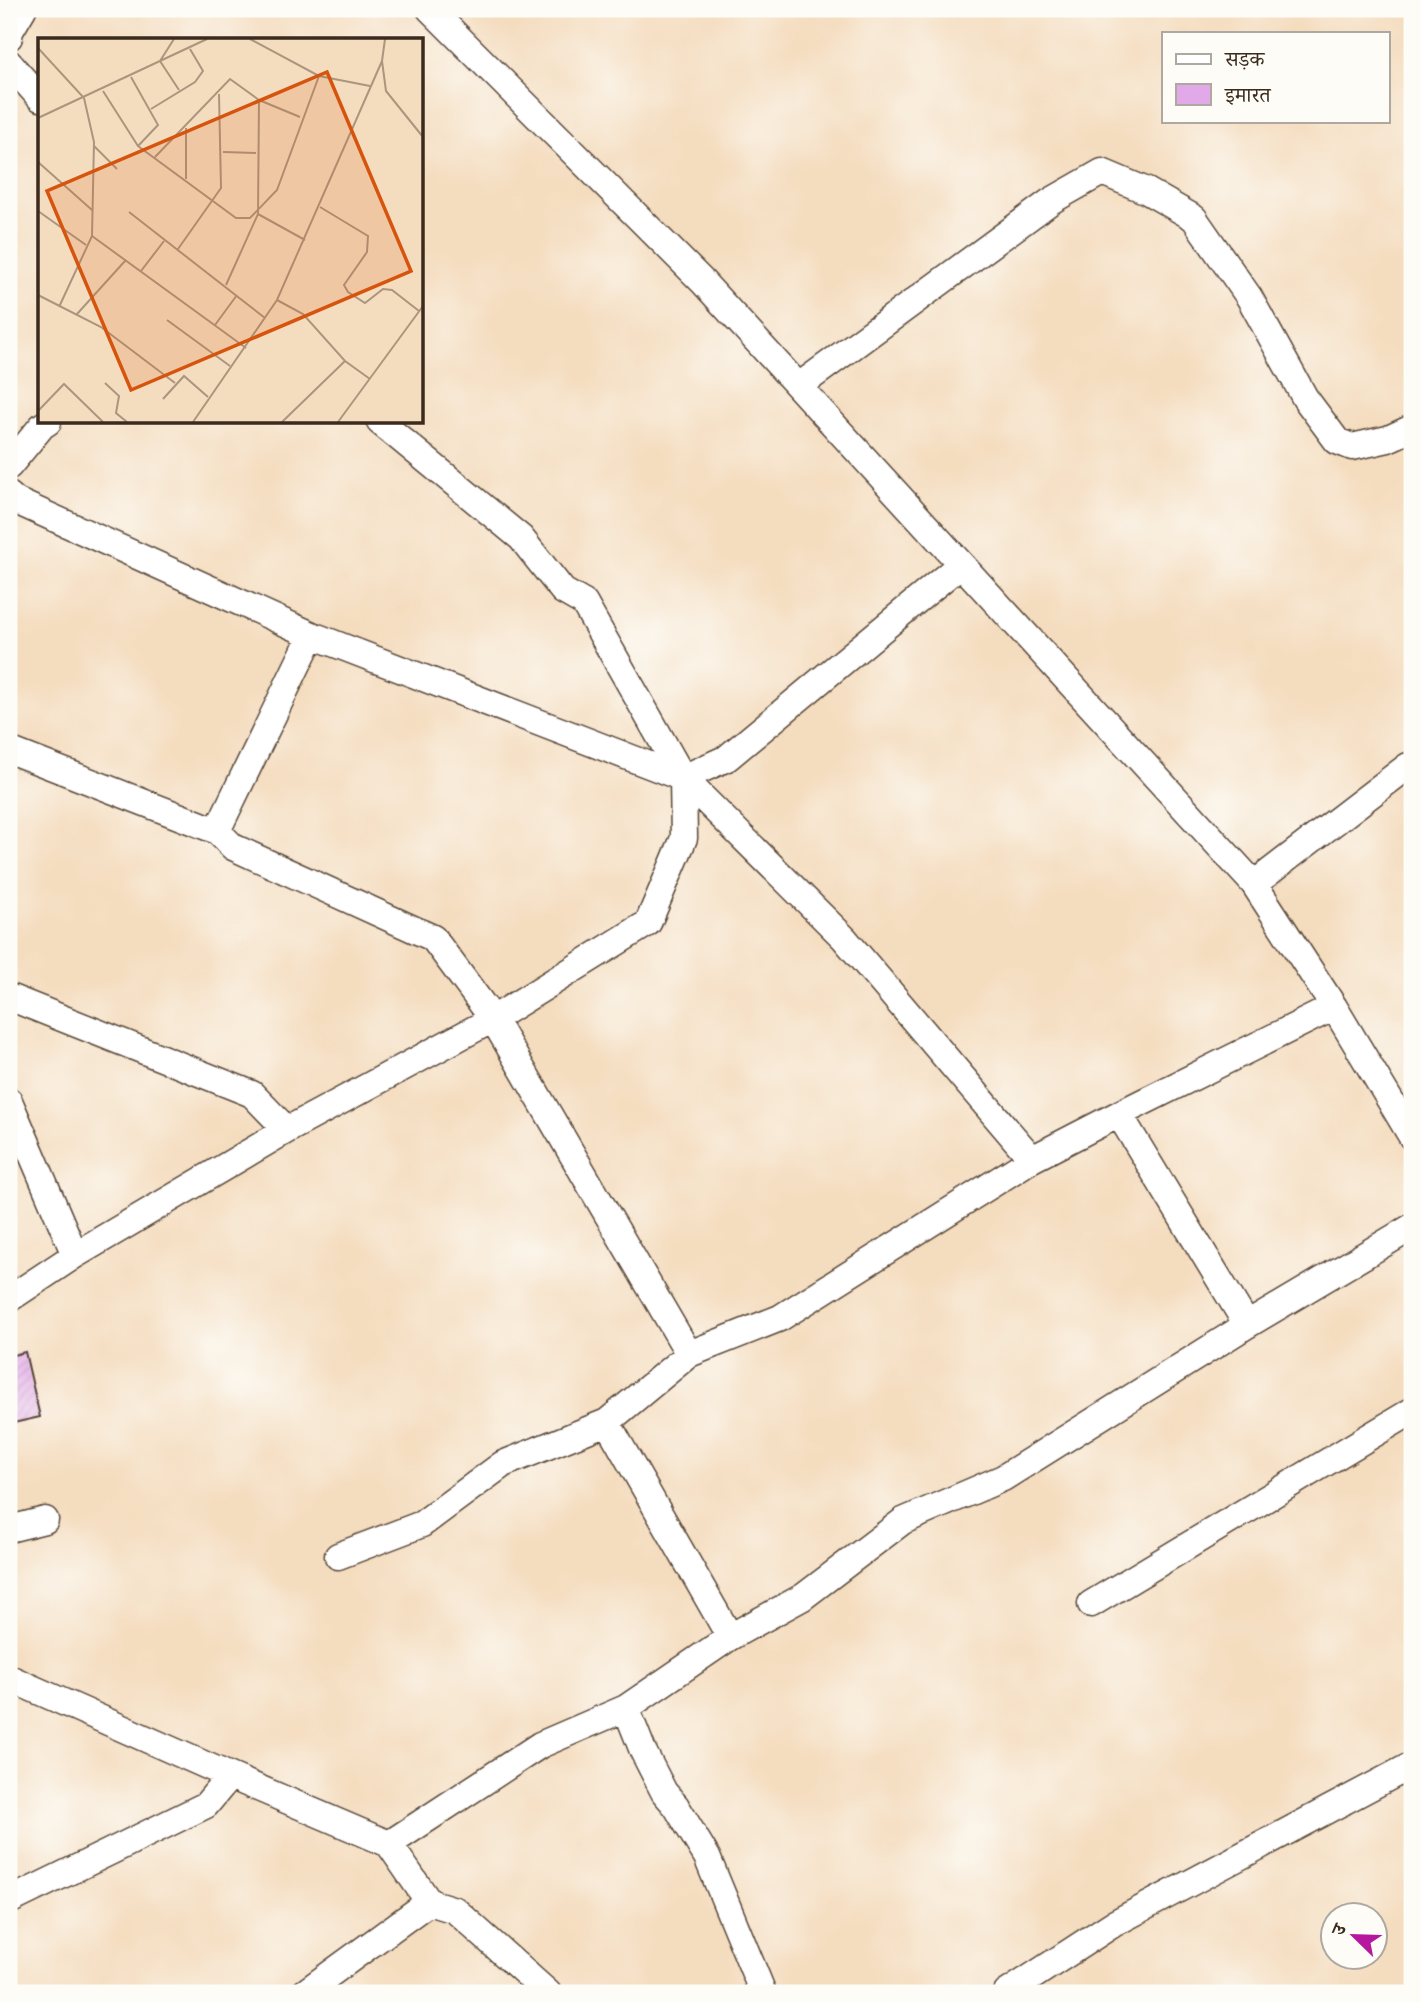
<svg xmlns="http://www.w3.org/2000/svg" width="1421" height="2002" font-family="'Libre Bodoni','Noto Serif Devanagari',serif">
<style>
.building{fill:url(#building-hatch)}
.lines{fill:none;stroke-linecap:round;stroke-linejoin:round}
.street-casing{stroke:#574536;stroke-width:29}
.street{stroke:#fff;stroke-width:26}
.inset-road{fill:none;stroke:#aa957e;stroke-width:2}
.view{fill:#d7540e;fill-opacity:0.15;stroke:#d7540e;stroke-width:3.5}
.inset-edge{fill:none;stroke:#3b2a1e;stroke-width:3.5}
</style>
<defs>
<pattern id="building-hatch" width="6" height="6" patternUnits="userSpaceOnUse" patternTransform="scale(1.75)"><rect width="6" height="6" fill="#e2a9e9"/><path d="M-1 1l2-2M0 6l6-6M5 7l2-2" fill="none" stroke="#b88abc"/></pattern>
</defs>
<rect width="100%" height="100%" fill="#fdfcf7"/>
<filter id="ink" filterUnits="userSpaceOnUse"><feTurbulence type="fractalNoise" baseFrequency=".0143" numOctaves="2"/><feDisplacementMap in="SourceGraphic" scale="14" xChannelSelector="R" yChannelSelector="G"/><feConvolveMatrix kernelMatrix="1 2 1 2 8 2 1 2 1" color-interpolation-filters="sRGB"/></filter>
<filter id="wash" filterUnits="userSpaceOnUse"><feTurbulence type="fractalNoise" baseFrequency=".00686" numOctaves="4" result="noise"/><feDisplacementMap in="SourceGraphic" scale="28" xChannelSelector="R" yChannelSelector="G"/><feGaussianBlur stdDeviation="1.57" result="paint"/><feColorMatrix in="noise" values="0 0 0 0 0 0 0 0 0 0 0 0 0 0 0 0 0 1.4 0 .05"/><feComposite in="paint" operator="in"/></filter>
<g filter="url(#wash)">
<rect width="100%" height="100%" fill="#f4dcbe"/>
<g id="blocks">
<path class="building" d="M25 1352 40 1417 9 1424V1356Z"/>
</g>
</g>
<g filter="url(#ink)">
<use href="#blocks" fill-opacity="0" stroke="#574536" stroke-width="2"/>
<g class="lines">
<defs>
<path id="street" d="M430 9 702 281 1254 884 1334 1007 1412 1137
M9 37 10 31 23 9
M9 63 40 98
M799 386 1051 201 1102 172 1147 191 1194 218 1249 297 1305 398 1337 441 1352 447 1388 439 1412 428
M9 466 42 426 48 422
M9 495 16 501 312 635 683 778 844 938 1032 1159
M9 750 217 831 233 847 433 938 493 1019 689 1354
M683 778 727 758 961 564
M217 831 312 635
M1254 884 1408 766 1412 765
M9 997 252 1094 287 1130
M9 1101 75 1255
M1119 1114 1247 1325
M9 1299 75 1255 287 1130 493 1019 648 923 684 838 683 778 584 603 563 591 521 538 380 422
M607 1422 730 1637
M9 1529 45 1520
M338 1556 422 1524 503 1464 607 1422 689 1354 780 1318 1032 1159 1119 1114 1334 1007
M1091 1604 1412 1411
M9 1678 230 1776 389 1844 429 1902 455 1910 548 1993
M626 1708 643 1751 664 1792 676 1806 707 1857 763 1993
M389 1844 540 1745 626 1708 730 1637 803 1597 903 1521 1003 1478 1247 1325 1412 1227
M9 1901 206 1805 230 1776
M304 1993 429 1902
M1007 1993 1113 1924 1412 1765"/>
</defs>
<use href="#street" class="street-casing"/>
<use href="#street" class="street"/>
</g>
</g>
<g transform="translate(38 38)">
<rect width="385" height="385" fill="#f4dcbe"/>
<path class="inset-road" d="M136 1 122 23 141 52M212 1 281 38 332 48M347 1 344 23 348 53 385 99M0 10 46 60 56 104 54 198 21 269M93 39 120 87 100 108M65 53 100 108 198 180H212L239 152 281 38M113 71 157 44 165 33 152 11M0 80 169 1M56 108 79 131M185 114 218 115M117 119 192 41 221 62 262 79M0 124 54 172M148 141V90M282 169 330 198 329 214 306 247 310 254 327 265 345 251 354 252 381 273M0 173 48 207M91 174 227 280M220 176 267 202M54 198 208 310M140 211 183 150 181 56M103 233 126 203M188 247 220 176 221 62M0 257 63 289 137 345M239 262 265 276 307 323 332 341M39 276 87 223M129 282 192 328M177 287 199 257M67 345 81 358 78 375 89 384M125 361 146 338 170 359M0 373 26 346 65 384M155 384 239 262 344 23M244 384 307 323M300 384 385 268"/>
<path class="view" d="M289 34 373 233 93 352 9 153Z"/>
<rect width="385" height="385" class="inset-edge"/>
</g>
<rect width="1421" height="2002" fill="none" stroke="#fdfcf7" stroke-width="35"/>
<rect x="1162" y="32" width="228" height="91" fill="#fdfcf7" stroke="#afa8a0" stroke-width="2"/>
<rect x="1176" y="54" width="35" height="10" fill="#ffffff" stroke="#afa8a0" stroke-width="2"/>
<text x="1225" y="66" font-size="21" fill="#3b2a1e">सड़क</text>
<rect x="1176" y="84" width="35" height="21" fill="#e2a9e9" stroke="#afa8a0" stroke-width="2"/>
<text x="1225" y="102" font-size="21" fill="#3b2a1e">इमारत</text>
<g transform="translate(1354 1936) rotate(293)"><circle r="33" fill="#fdfcf7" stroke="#afa8a0" stroke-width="2"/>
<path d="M0-5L12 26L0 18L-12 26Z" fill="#b5179e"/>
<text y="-10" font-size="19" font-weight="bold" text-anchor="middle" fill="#3b2a1e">उ</text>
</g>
</svg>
